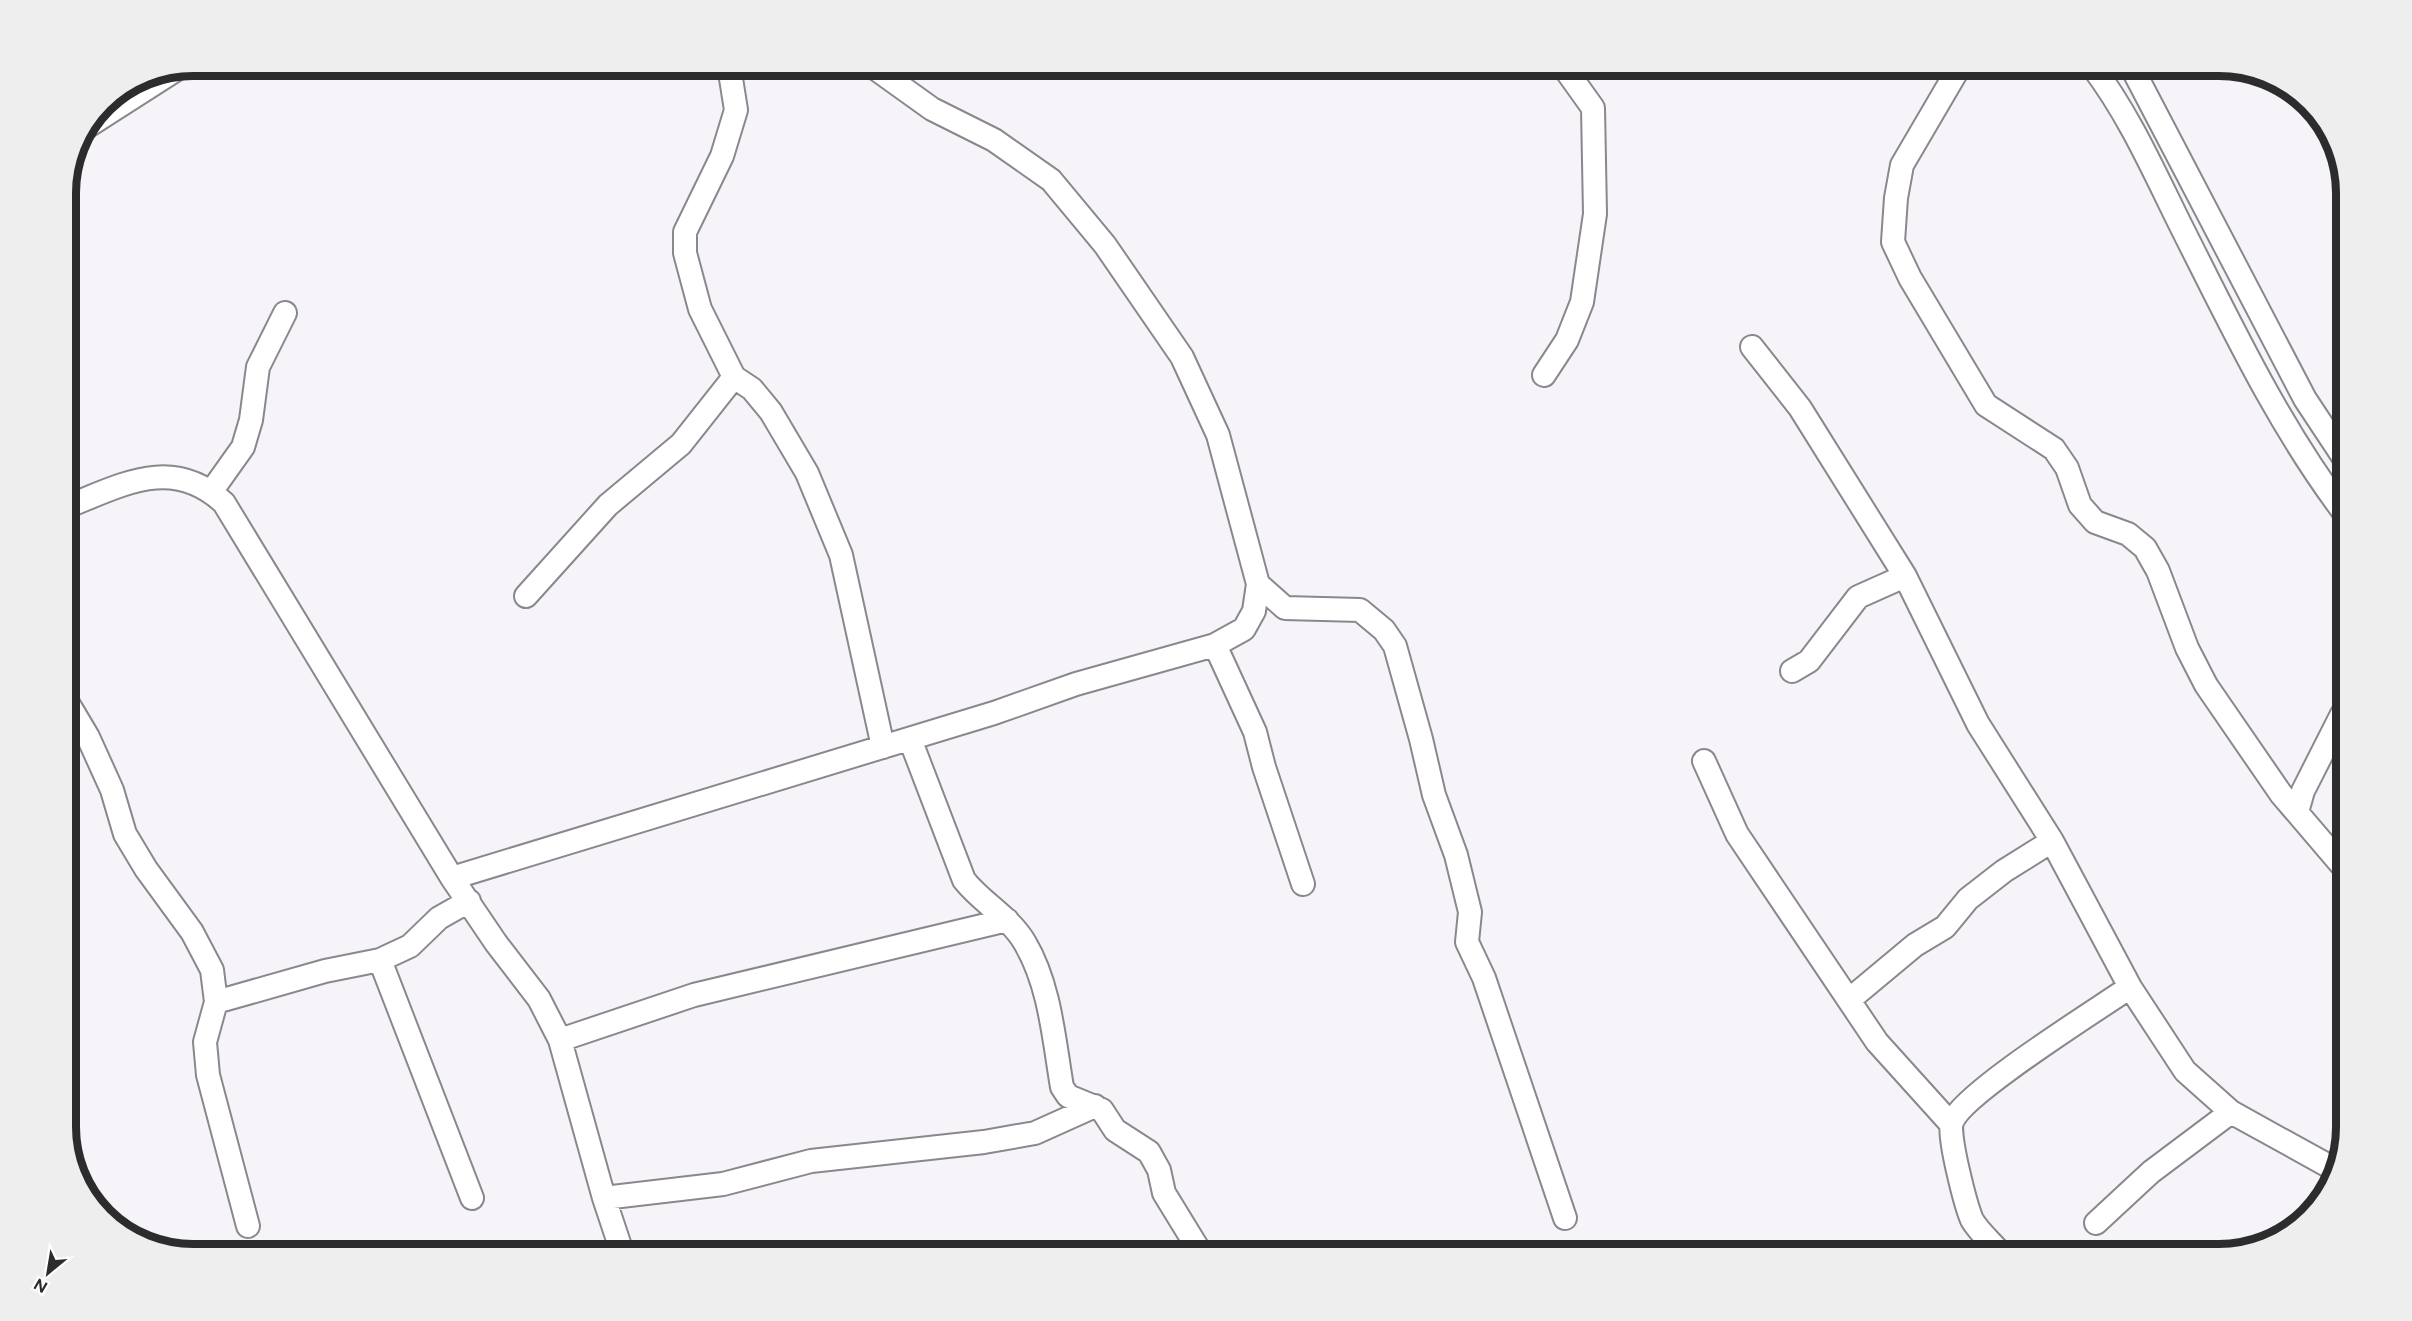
<svg xmlns="http://www.w3.org/2000/svg" width="2412" height="1321" font-family="Figtree,sans-serif">
<style>
.lines{fill:none;stroke-linecap:round;stroke-linejoin:round}
.minor-casing{stroke:#8a878d;stroke-width:26}
.minor{stroke:#fff;stroke-width:22}
.rim{fill:none;stroke:#2c2b2d;stroke-width:8}
</style>
<rect width="100%" height="100%" fill="#f6f3f9"/>
<g class="lines">
<defs>
<path id="minor" d="M729 66 736 110 722 156 685 232V253L700 309 734 377 752 389 771 412 807 473 841 555 883 747
M1960 66 1902 165 1896 198 1893 242 1910 278 1986 405 2054 449 2067 468 2080 505 2095 522 2128 534 2145 548 2158 571 2187 648 2206 685 2281 794 2346 870
M2092 66C2130 116 2155 174 2183 230 2232 327 2279 427 2346 515
M2131 66 2305 399 2346 461
M88 126 177 69
M1752 347 1800 408 1905 576 1978 724 2052 841 2130 987 2185 1071 2231 1112 2336 1170
M1544 375 1567 340 1582 302 1595 214 1593 108 1563 66
M211 492 243 447 251 420 258 367 285 313
M66 507C122 485 172 455 224 503L452 878 496 943 539 999 560 1040 604 1198 623 1255
M1258 584 1285 608 1360 610 1384 630 1395 646 1421 739 1434 795 1456 855 1470 912 1467 942 1484 978 1565 1218
M526 596 608 505 681 444 734 377
M1215 645 1255 732 1264 767 1303 884
M1792 671 1809 661 1858 597 1905 576
M66 700 88 737 112 790 125 834 146 869 192 932 212 970 216 1002 205 1042 208 1075 248 1226
M910 739 964 880C982 903 1010 917 1025 943 1050 985 1054 1040 1062 1087L1068 1096 1102 1110 1115 1130 1149 1152 1159 1170 1164 1193 1202 1255
M1704 761 1737 834 1877 1042 1951 1124
M2297 812 2303 791 2342 714
M452 878 994 713 1076 684 1215 645 1244 629 1254 611 1258 584 1218 435 1182 357 1105 245 1051 180 994 140 932 109 872 66
M380 960 472 1198
M1849 1000 1915 945 1945 927 1968 899 2004 871 2052 841
M216 1002 325 971 380 960 410 946 439 918 469 901
M560 1040 694 995 1007 920
M604 1198 723 1184 811 1161 984 1142 1035 1133 1095 1106
M2096 1223 2151 1172 2231 1112
M2002 1255C1993 1244 1979 1232 1972 1220 1966 1206 1947 1134 1952 1122 1963 1093 2097 1010 2130 987"/>
</defs>
<use href="#minor" class="minor-casing"/>
<use href="#minor" class="minor"/>
</g>
<path d="M0 0H2412V1321H0ZM193 76H2219A117 117 0 0 1 2336 193V1127A117 117 0 0 1 2219 1244H193A117 117 0 0 1 76 1127V193A117 117 0 0 1 193 76Z" fill="#eee" fill-rule="evenodd"/>
<path class="rim" d="M193 76H2219A117 117 0 0 1 2336 193V1127A117 117 0 0 1 2219 1244H193A117 117 0 0 1 76 1127V193A117 117 0 0 1 193 76Z"/>
<g transform="translate(48 1273) rotate(210)" stroke="#ffffff" stroke-width="4.5" paint-order="stroke">
<path d="M0-4.5L10 22L0 15L-10 22Z" fill="#2c2b2d"/>
<text y="-9" font-size="16" font-weight="bold" text-anchor="middle" fill="#2c2b2d">N</text>
</g>
</svg>
